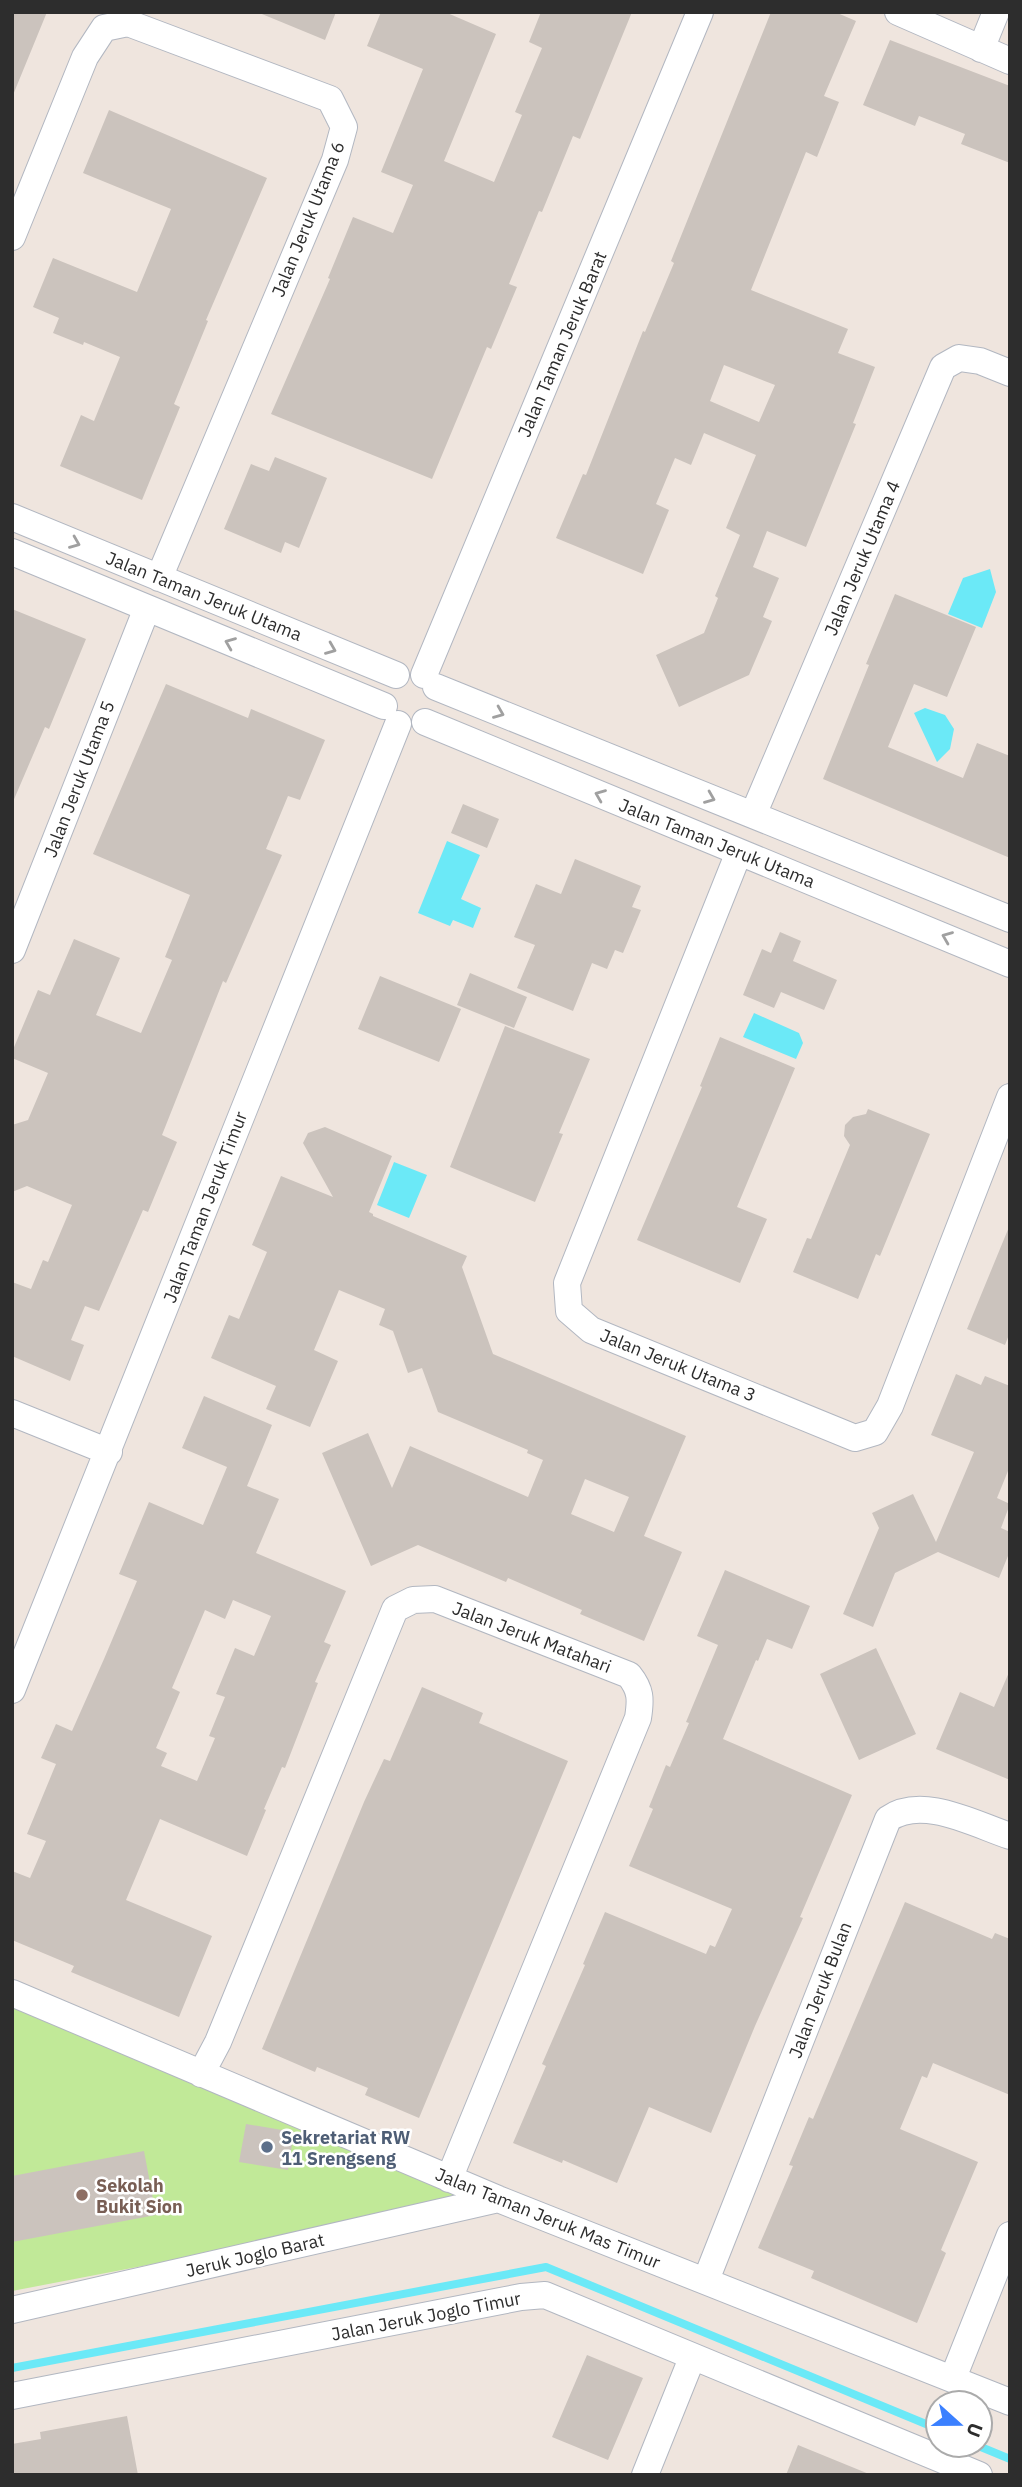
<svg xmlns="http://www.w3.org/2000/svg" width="1022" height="2487" font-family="'IBM Plex Sans',sans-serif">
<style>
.green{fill:#c1e998}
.water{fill:#6be9f7}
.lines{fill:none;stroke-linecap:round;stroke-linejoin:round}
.stream{stroke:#6be9f7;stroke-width:8}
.building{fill:#cbc3bd;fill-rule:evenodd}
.street-casing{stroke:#b2b7c1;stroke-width:28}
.street{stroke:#fff;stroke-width:26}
.oneway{stroke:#a0a0a0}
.service-dot{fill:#5c6f8a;stroke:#fff;stroke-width:2.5}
.education-dot{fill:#8d6e63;stroke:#fff;stroke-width:2.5}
.labels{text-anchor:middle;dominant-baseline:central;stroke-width:5;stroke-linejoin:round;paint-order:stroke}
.street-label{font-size:18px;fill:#2d2d2d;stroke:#fff}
.service-label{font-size:18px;font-weight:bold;fill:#4e5e75;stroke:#fff;text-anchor:start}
.education-label{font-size:18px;font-weight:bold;fill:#785e54;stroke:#fff;text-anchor:start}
</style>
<rect width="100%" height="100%" fill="#efe5de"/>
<path class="green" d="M12 2007 488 2200 12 2291Z"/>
<path class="water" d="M990 569 996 592 982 628 948 614 963 578Z
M925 708 945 715 954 729 950 749 937 762 914 713Z
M447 841 480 855 461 899 481 908 473 928 453 920 450 926 418 913Z
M754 1013 799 1033 803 1043 796 1059 743 1037Z
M394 1162 427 1175 409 1218 377 1205Z"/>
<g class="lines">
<path class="stream" d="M12 2368 546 2267 938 2429
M976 2445 1010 2459"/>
</g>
<path class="building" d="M12 12H47L13 95H12Z
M257 12H336L325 40Z
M381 12H445L496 34 444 161 494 182 522 115 515 112 542 48 529 42 541 12H632L580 139 573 136 542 212 539 211 509 284 517 287 491 349 487 347 432 479 271 414 330 279 328 278 353 217 393 233 413 185 381 172 423 69 367 46Z
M771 12H835L856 21 824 96 839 102 817 157 806 152 751 290 848 329 838 353 875 367 853 423 856 424 806 547 767 531 753 567 779 578 763 617 772 621 749 675 679 707 656 655 704 633 718 598 715 596 740 535 726 528 756 455 704 433 691 465 675 458 656 504 669 510 643 574 556 538 583 474 586 475 643 331 645 332 674 263 671 261ZM724 365 775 385 759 422 710 401Z
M890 40 1010 86V163L961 144 965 134 919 116 915 126 863 105Z
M109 110 267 178 206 320 208 321 174 404 180 407 142 500 60 466 81 415 94 421 120 357 84 342 83 345 53 333 59 318 33 307 53 258 137 292 171 209 83 173Z
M275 457 327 478 299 548 285 542 281 553 224 529 251 464 269 471Z
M895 594 976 627 947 697 914 684 888 747 963 778 977 743 1010 756V858L823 779 869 665 866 664Z
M12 609 86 639 49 729 45 727 12 804Z
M166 684 248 718 251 709 325 740 300 800 288 796 266 849 282 855 226 983 223 981 162 1135 177 1142 148 1212 143 1210 99 1311 85 1306 71 1340 84 1345 70 1381 12 1356V1282L31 1289 43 1260 48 1262 72 1205 27 1186 12 1192V1125L28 1120 48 1073 12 1058V1052L38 990 50 995 74 939 120 958 96 1015 141 1033 172 960 165 957 190 895 93 854Z
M463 804 499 819 487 848 451 833Z
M575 859 641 886 632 907 641 910 623 953 615 950 607 969 592 963 573 1011 517 988 535 945 514 937 536 884 561 894Z
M780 932 801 941 793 961 837 980 824 1010 781 992 774 1008 743 995 762 949 771 953Z
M470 973 527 997 514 1028 457 1005Z
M380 976 461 1009 439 1062 358 1029Z
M505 1026 590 1059 559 1133 563 1134 535 1202 450 1167Z
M720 1037 795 1068 737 1207 767 1219 740 1283 637 1240 702 1087 700 1086Z
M868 1109 930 1134 880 1256 876 1254 858 1299 793 1272 807 1238 811 1239 850 1145 844 1136 845 1125 853 1117 866 1114Z
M325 1127 392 1156 369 1212 373 1214V1216L467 1256 462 1267 493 1354 686 1436 644 1536 682 1552 644 1641 580 1614 582 1610 508 1578 506 1582 418 1545 371 1566 322 1453 368 1433 392 1488 410 1446 528 1497 543 1460 527 1453 528 1450 438 1412 422 1368 408 1373 393 1331 379 1325 385 1309 339 1290 314 1350 338 1361 310 1427 266 1409 276 1386 211 1358 229 1315 239 1319 267 1252 252 1245 281 1176 333 1197 303 1143 308 1133ZM585 1479 629 1497 614 1532 571 1514Z
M1009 1227 1010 1332 1005 1345 967 1329Z
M956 1374 981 1385 985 1376 1010 1386V1466L997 1498 1010 1504 1001 1528 1010 1532V1551L999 1578 938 1552 895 1573 873 1627 843 1614 879 1528 872 1513 913 1494 936 1542 974 1452 931 1435Z
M204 1396 272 1425 247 1486 279 1499 256 1553 346 1591 324 1642 331 1645 315 1682 318 1683 285 1768 282 1767 264 1809 266 1810 247 1856 160 1819 126 1900 212 1936 179 2017 71 1972 74 1966 12 1940V1871L30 1878 46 1841 27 1834 56 1764 41 1758 56 1724 72 1731 104 1659 137 1581 119 1574 149 1502 203 1525 227 1467 182 1448ZM233 1600 271 1616 254 1656 235 1648 216 1694 225 1697 209 1736 215 1738 197 1781 161 1766 167 1753 156 1748 180 1692 172 1688 205 1610 225 1619Z
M725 1570 810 1606 792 1649 767 1639 758 1661 756 1660 723 1739 852 1795 800 1917 803 1918 755 2026 711 2133 649 2107 617 2183 563 2160 562 2163 513 2143 546 2066 542 2064 585 1965 583 1964 605 1912 706 1954 710 1945 715 1947 732 1909 629 1866 653 1809 649 1807 666 1765 670 1767 689 1723 686 1722 718 1645 697 1636Z
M876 1648 916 1734 859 1760 820 1674Z
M1010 1670V1780L936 1749 960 1692 994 1707Z
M422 1687 483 1713 479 1723 568 1761 419 2118 365 2095 368 2088 317 2067 315 2072 262 2049 364 1802 384 1759 390 1761Z
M905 1902 992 1939 995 1933 1010 1939V2095L933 2063 927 2078 922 2076 900 2129 978 2162 941 2250 946 2253 917 2323 811 2278 814 2271 758 2248 793 2166 789 2165 809 2117 813 2119Z
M246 2124 294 2132 288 2170 239 2162Z
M144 2151 156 2215 12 2242V2176Z
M587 2355 643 2378 608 2460 552 2437Z
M127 2416 138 2475H12V2444L41 2439 40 2432Z
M798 2445 869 2474V2475H786Z"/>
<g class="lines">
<defs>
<path id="street" d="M898 12 1010 61
M981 49 996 12
M12 237 85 57 104 28 128 23 330 99 344 127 335 160 159 578
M12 517 396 675
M12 552 384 706
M424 675 700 12
M436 687 1010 919
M425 722 1010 964
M753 815 943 367 959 358 980 361 1010 373
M739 852 567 1283 569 1311 591 1330 855 1438 875 1432 890 1406 1010 1097
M12 950 147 608
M12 1413 109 1452
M12 1690 398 724
M12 1993 498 2199 1010 2402
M201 2074 218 2042 395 1609 413 1600 435 1599 629 1675C641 1690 641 1699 638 1718L449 2179
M706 2280 888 1819C922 1795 974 1824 1010 1836
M12 2310 498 2199
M953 2378 1010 2235
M12 2396 521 2297 545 2295 979 2475
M645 2475 692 2358"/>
</defs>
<use href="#street" class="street-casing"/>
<use href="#street" class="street"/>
</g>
<defs><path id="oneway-chevron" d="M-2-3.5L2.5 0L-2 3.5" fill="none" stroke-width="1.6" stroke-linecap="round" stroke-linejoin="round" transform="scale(1.75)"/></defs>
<g class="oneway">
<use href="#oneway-chevron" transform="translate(75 543) rotate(22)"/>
<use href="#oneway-chevron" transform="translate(230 643) rotate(-158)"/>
<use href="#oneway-chevron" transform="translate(331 649) rotate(22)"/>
<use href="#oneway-chevron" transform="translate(499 713) rotate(22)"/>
<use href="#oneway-chevron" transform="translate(600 795) rotate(-158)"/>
<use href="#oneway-chevron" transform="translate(710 798) rotate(22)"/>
<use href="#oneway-chevron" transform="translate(947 937) rotate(-158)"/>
</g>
<circle class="service-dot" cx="267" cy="2147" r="7"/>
<circle class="education-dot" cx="82" cy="2195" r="7"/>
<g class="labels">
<g class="street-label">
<text transform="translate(308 219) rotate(-68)">Jalan Jeruk Utama 6</text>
<text transform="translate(562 344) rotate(-67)">Jalan Taman Jeruk Barat</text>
<text transform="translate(862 558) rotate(-67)">Jalan Jeruk Utama 4</text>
<text transform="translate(204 596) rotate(22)">Jalan Taman Jeruk Utama</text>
<text transform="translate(79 779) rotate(-69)">Jalan Jeruk Utama 5</text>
<text transform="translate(717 843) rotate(22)">Jalan Taman Jeruk Utama</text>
<text transform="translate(205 1207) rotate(-69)">Jalan Taman Jeruk Timur</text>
<text transform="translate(678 1365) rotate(22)">Jalan Jeruk Utama 3</text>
<text transform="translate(532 1637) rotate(21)">Jalan Jeruk Matahari</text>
<text transform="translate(820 1990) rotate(-69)">Jalan Jeruk Bulan</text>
<text transform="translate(548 2218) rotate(22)">Jalan Taman Jeruk Mas Timur</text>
<text transform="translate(255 2255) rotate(-13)">Jeruk Joglo Barat</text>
<text transform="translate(426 2316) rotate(-11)">Jalan Jeruk Joglo Timur</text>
</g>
<g class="service-label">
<text x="281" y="2137">Sekretariat RW<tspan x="281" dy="21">11 Srengseng</tspan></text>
</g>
<g class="education-label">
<text x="96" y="2185">Sekolah<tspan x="96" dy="21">Bukit Sion</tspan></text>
</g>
</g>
<rect width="1022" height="2487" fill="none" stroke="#2d2d2d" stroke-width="28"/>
<g transform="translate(959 2424) rotate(111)"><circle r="33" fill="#ffffff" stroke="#ababab" stroke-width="2"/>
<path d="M0-5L12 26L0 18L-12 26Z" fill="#3b80ff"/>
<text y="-10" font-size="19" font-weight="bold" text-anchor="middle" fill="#2d2d2d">U</text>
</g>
</svg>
